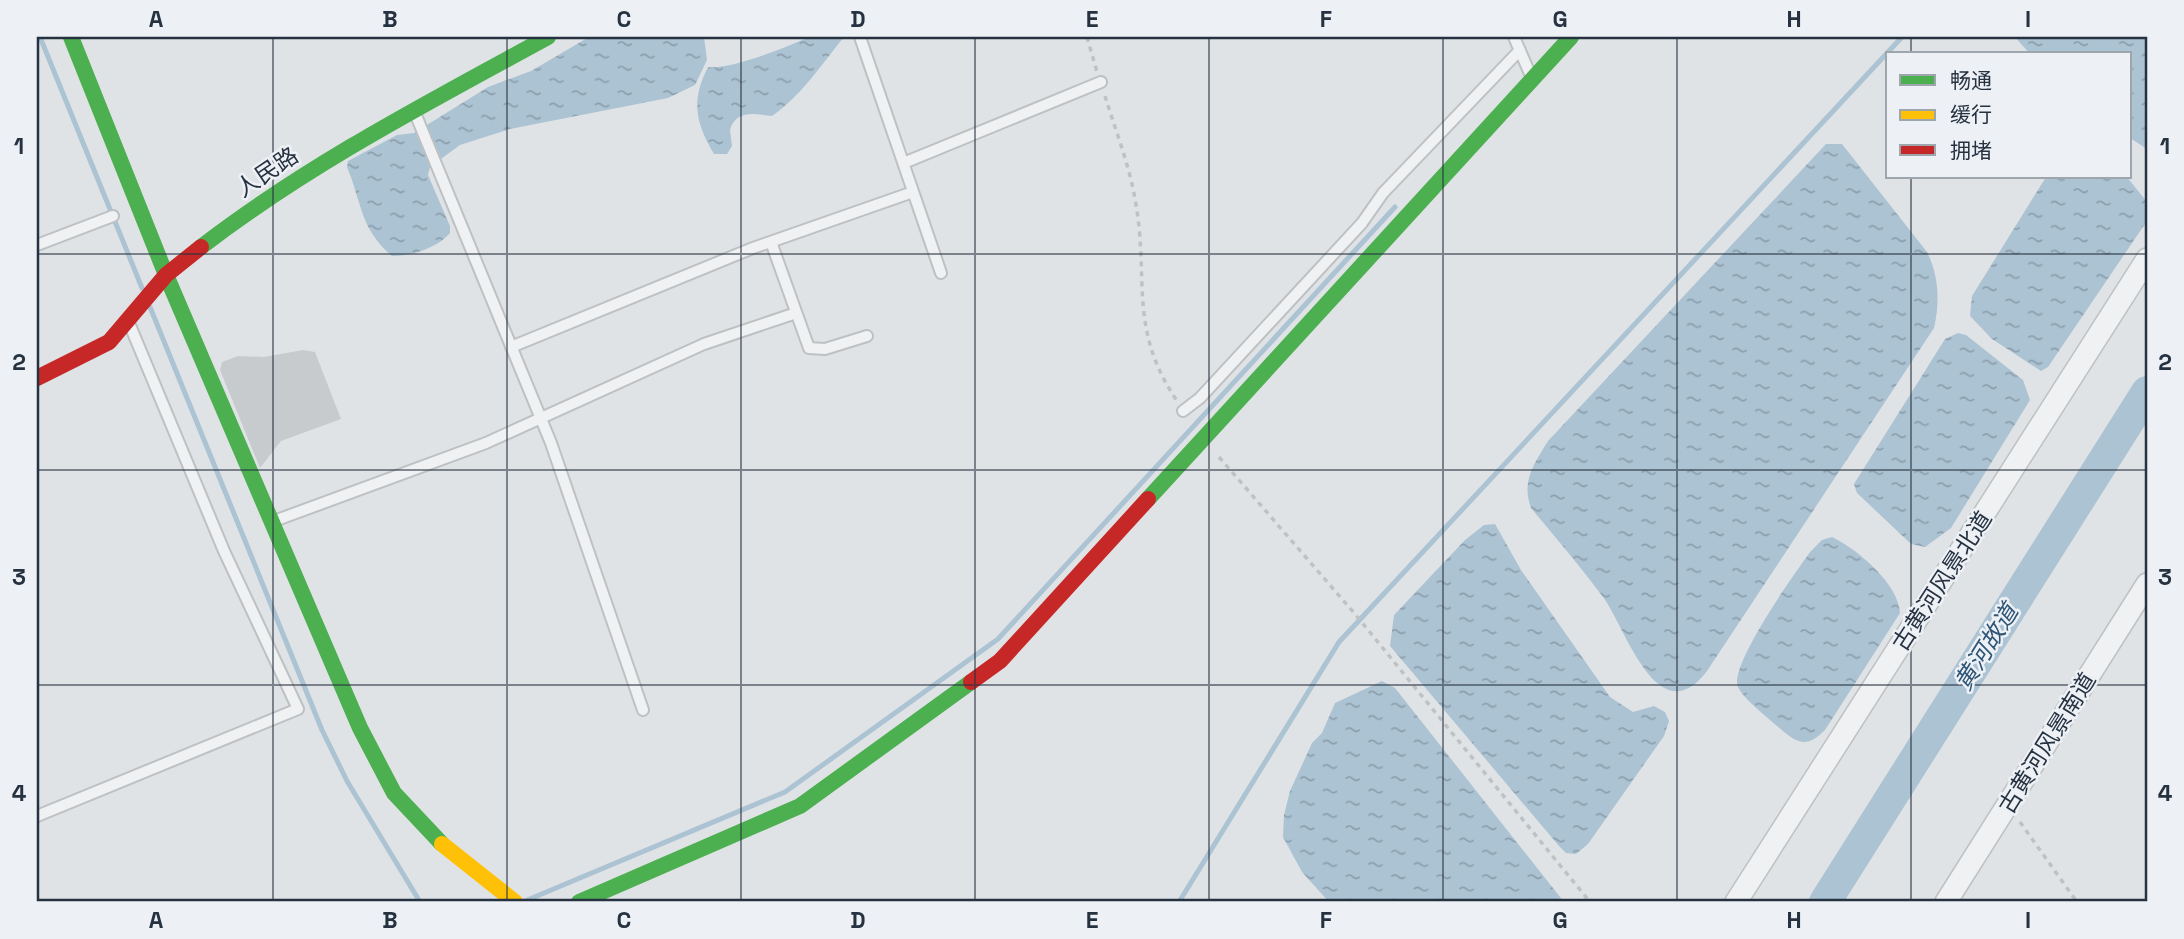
<svg xmlns="http://www.w3.org/2000/svg" width="2184" height="939" font-family="'Space Grotesk','Noto Sans SC',sans-serif">
<style>
.water{fill:url(#water-ripples)}
.lines{fill:none;stroke-linecap:round;stroke-linejoin:round}
.stream{stroke:#acc3d3;stroke-width:5}
.river{stroke:#acc3d3;stroke-width:32}
.building{fill:#c8cbcd}
.lane-casing{stroke:#bec1c3;stroke-width:14}
.street-casing{stroke:#bec1c3;stroke-width:24}
.path{stroke:#bfc2c5;stroke-width:3.5;stroke-dasharray:5 5;stroke-linecap:butt}
.lane{stroke:#eff1f2;stroke-width:10}
.street{stroke:#eff1f2;stroke-width:21}
.fast{stroke:#4caf50;stroke-width:16}
.slow{stroke:#ffc107;stroke-width:16}
.jam{stroke:#c62828;stroke-width:16}
.grid{fill:none;stroke:#263240;stroke-width:2;stroke-opacity:0.55}
.labels{text-anchor:middle;dominant-baseline:central;stroke-width:5;stroke-linejoin:round;paint-order:stroke}
.street-label{font-size:23px;fill:#263240;stroke:#edf1f6}
.water-label{font-size:24px;font-style:italic;fill:#2e5576;stroke:#edf1f6}
.neatline{fill:none;stroke:#263240;stroke-width:2.5}
.grid-label{font-size:23px;text-anchor:middle;font-weight:bold;fill:#263240}
</style>
<defs>
<pattern id="water-ripples" width="26" height="14" patternUnits="userSpaceOnUse" patternTransform="scale(1.75)"><rect width="26" height="14" fill="#acc3d3"/><path d="M2 4q2-2 4 0t4 0M15 11q2-2 4 0t4 0" fill="none" stroke="#8c9fad"/></pattern>
</defs>
<rect width="100%" height="100%" fill="#e0e3e5"/>
<path class="water" d="M589 37H704L707 60 695 85 668 98 510 129 460 145 430 167 428 175 450 226V233C437 248 412 256 392 256 360 229 362 203 347 167L348 161 397 135 414 133 488 87 531 71Z
M809 37H844C821 65 802 95 772 116 756 114 736 109 730 130L732 146 727 154H714C695 122 691 100 708 67 730 70 787 47 809 37Z
M2015 37H2147V149L2130 138V54H2030Z
M1826 144H1842L1927 252C1939 276 1940 302 1934 328L1707 671C1658 736 1625 626 1603 597 1580 566 1555 537 1531 508 1521 481 1534 464 1548 441Z
M2046 177H2127L2147 202V221L2048 367 2041 371 1992 339 1970 316 1972 296Z
M1958 333 1966 335 2023 380 2030 400 1951 528 1925 547 1911 544 1857 493 1854 484 1945 339Z
M1495 524 1521 570 1610 697 1633 712 1654 706 1665 712 1669 721 1664 736 1588 844 1576 854 1566 853 1559 846 1390 646 1394 615 1465 540 1484 525Z
M1832 537C1857 549 1899 584 1900 613L1825 730C1810 745 1801 746 1784 732 1773 722 1743 699 1738 687 1728 667 1796 571 1811 551L1822 540Z
M1382 681 1395 688 1564 902H1329L1302 872 1283 837 1284 815 1290 791 1312 743 1322 733 1335 703Z"/>
<g class="lines">
<path class="stream" d="M40 37 142 288
M150 307 322 730 347 781 420 902
M525 901 785 792 998 639 1395 207
M1179 902 1339 642 1902 37"/>
<path class="river" d="M1825 902 2147 392"/>
</g>
<path class="building" d="M303 350 315 352 341 419 281 441 260 468 220 370 222 362 238 356 264 357Z"/>
<g class="lines">
<defs>
<path id="lane" d="M860 37 941 273
M1514 37 1531 76
M415 113 551 443 643 710
M906 162 1101 82
M771 242 809 348 825 349 867 336
M37 245 113 216
M511 347 753 248 913 192
M1183 411 1200 398 1362 223 1383 193 1520 50
M274 521 486 443 704 344 796 313
M37 816 298 709 224 551 129 323"/>
<path id="street" d="M1736 902 2147 259
M1946 902 2147 584"/>
</defs>
<use href="#lane" class="lane-casing"/>
<use href="#street" class="street-casing"/>
<path class="path" d="M1087 37 1097 72
M1105 96C1115 129 1129 164 1135 199 1150 278 1127 327 1177 401
M1219 457 1355 614 1590 902
M2020 822 2077 902"/>
<use href="#lane" class="lane"/>
<use href="#street" class="street"/>
<path class="fast" d="M71 37 166 275 360 728 394 793 442 844
M201 247C309 164 429 102 548 37
M1148 499 1571 37
M579 902 800 806 971 682"/>
<path class="slow" d="M442 844 515 902"/>
<path class="jam" d="M37 378 109 342 166 275 201 247
M971 682 1000 661 1148 499"/>
</g>
<path class="grid" d="M273 37V902M507 37V902M741 37V902M975 37V902M1209 37V902M1443 37V902M1677 37V902M1911 37V54M1911 177V902M37 254H2147M37 470H2147M37 685H2147"/>
<g class="labels">
<g class="street-label">
<text transform="translate(267 172) rotate(-34)">人民路</text>
<text transform="translate(1942 581) rotate(-57)">古黄河风景北道</text>
<text transform="translate(2047 743) rotate(-58)">古黄河风景南道</text>
</g>
<g class="water-label">
<text transform="translate(1986 647) rotate(-58)">黄河故道</text>
</g>
</g>
<rect width="2184" height="939" fill="none" stroke="#edf1f6" stroke-width="77"/>
<rect x="1886" y="52" width="245" height="126" fill="#edf1f6" stroke="#9da5ad" stroke-width="2"/>
<rect x="1900" y="75" width="35" height="10" fill="#4caf50" stroke="#9da5ad" stroke-width="2"/>
<text x="1950" y="88" font-size="21" fill="#263240">畅通</text>
<rect x="1900" y="110" width="35" height="10" fill="#ffc107" stroke="#9da5ad" stroke-width="2"/>
<text x="1950" y="122" font-size="21" fill="#263240">缓行</text>
<rect x="1900" y="145" width="35" height="10" fill="#c62828" stroke="#9da5ad" stroke-width="2"/>
<text x="1950" y="158" font-size="21" fill="#263240">拥堵</text>
<rect x="38" y="38" width="2108" height="862" class="neatline"/>
<g class="grid-label">
<text x="156" y="27">A</text>
<text x="390" y="27">B</text>
<text x="624" y="27">C</text>
<text x="858" y="27">D</text>
<text x="1092" y="27">E</text>
<text x="1326" y="27">F</text>
<text x="1560" y="27">G</text>
<text x="1794" y="27">H</text>
<text x="2028" y="27">I</text>
<text x="19" y="154">1</text>
<text x="2165" y="154">1</text>
<text x="19" y="370">2</text>
<text x="2165" y="370">2</text>
<text x="19" y="585">3</text>
<text x="2165" y="585">3</text>
<text x="19" y="801">4</text>
<text x="2165" y="801">4</text>
<text x="156" y="928">A</text>
<text x="390" y="928">B</text>
<text x="624" y="928">C</text>
<text x="858" y="928">D</text>
<text x="1092" y="928">E</text>
<text x="1326" y="928">F</text>
<text x="1560" y="928">G</text>
<text x="1794" y="928">H</text>
<text x="2028" y="928">I</text>
</g>
</svg>
